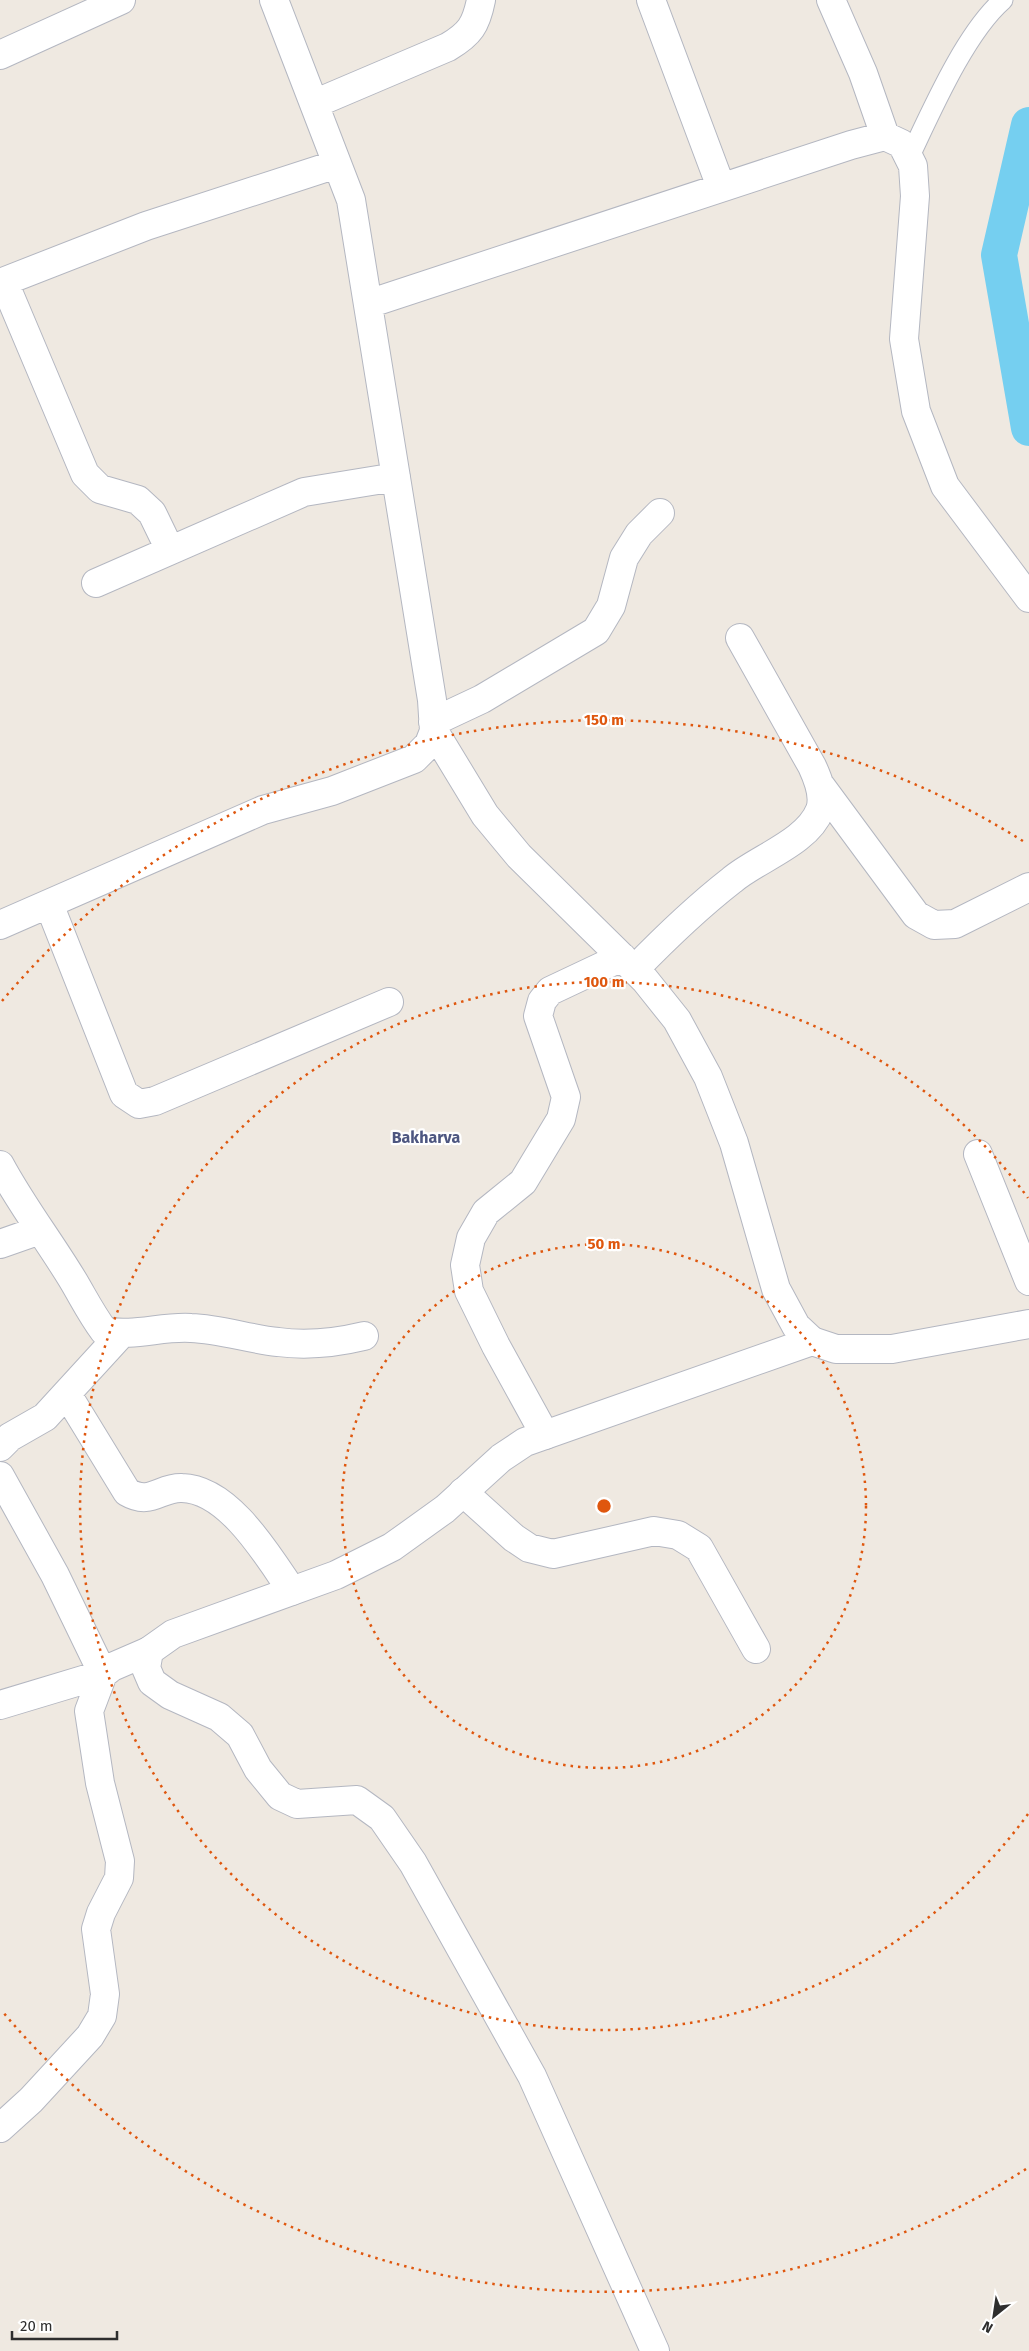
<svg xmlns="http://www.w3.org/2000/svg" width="1029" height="2351" font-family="'Fira Sans',sans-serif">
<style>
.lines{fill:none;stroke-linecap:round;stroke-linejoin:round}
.canal{stroke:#75cff0;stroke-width:36}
.lane-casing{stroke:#b4b7c1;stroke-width:21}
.street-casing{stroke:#b4b7c1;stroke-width:30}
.secondary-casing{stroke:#b4b7c1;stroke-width:30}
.lane{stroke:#fff;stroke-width:19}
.street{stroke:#fff;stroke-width:28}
.secondary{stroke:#fff;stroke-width:28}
.ring{fill:none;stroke:#df570e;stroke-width:2.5;stroke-dasharray:2.5 5}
.labels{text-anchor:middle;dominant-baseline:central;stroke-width:4.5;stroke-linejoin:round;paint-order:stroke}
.quarter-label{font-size:16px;font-weight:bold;fill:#4d5680;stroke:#fff}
.centre{fill:#df570e;stroke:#fff;stroke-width:2.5}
.ring-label{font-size:15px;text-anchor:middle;font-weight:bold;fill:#df570e;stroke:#fff;stroke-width:4.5;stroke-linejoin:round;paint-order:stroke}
</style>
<rect width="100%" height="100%" fill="#efe9e1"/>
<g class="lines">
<path class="canal" d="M1029 125 999 255 1029 428"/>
<defs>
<path id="lane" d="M909 158C931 112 965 33 1003 0"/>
<path id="street" d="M651 0 721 187
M831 0 863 73 885 136
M0 55 121 0
M314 104 448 47C470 34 476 25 481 0
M4 282 85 474 100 489 138 500 152 513 170 550
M0 283 146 226 337 164
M368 304 851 145 885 136 902 144 913 166 915 196 904 339 916 411 945 486 1029 598
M96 583 304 492 396 477
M433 722 482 699 596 631 611 606 624 558 639 534 660 513
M434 731 485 815 519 856 645 980 677 1020 708 1077 734 1143 776 1289 796 1326 812 1341
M820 785 916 915 934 925 955 924 1029 887
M49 904 124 1094 139 1104 155 1101 389 1002
M0 925 263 810 332 791 414 759 429 744 434 731 432 700 351 200 274 0
M634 970C666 937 696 908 732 880 758 858 807 843 820 810 825 796 818 779 812 766L740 638
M978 1154 1029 1281
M0 1165C22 1206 50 1242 74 1282 84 1299 92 1315 104 1331 133 1337 162 1326 191 1328 220 1329 249 1339 278 1342 308 1346 335 1343 364 1336
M0 1244 40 1230
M67 1394 127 1492C151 1506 160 1487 182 1488 229 1489 268 1556 292 1591
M545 1435 496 1346 469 1291 465 1265 471 1238 486 1212 523 1182 561 1119 566 1097 538 1016 542 1001 550 991 622 957
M0 1447 10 1437 45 1417 121 1334
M0 1476 55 1575 103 1674 0 1705
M463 1492 514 1538 529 1548 553 1554 654 1531 678 1535 699 1548 756 1649
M0 2128 31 2100 90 2036 102 2016 105 1994 96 1929 101 1913 119 1878 120 1861 100 1783 89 1711 103 1674 112 1667 149 1651"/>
<path id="secondary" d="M655 2351 532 2076 413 1863 382 1818 357 1800 297 1804 280 1796 258 1769 240 1735 219 1717 170 1695 152 1682 146 1668 149 1651 173 1634 336 1575 392 1547 445 1509 501 1458 525 1442 812 1341 836 1349H892L1029 1324"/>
</defs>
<use href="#lane" class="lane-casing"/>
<use href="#street" class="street-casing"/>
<use href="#secondary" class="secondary-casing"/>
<use href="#lane" class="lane"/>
<use href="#street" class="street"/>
<use href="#secondary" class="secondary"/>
</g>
<g class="ring">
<circle cx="604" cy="1506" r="262"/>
<path d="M1028 1814A524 524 0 1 1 1028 1198"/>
<path d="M1026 2169A786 786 0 0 1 2 2011M2 1001A786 786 0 0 1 1026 843"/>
</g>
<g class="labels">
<g class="quarter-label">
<text x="426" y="1137">Bakharva</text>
</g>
</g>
<circle cx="604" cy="1506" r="8" class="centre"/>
<g class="ring-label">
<text x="604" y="725">150 m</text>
<text x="604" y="987">100 m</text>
<text x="604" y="1249">50 m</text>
</g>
<g transform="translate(994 2316) rotate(210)" stroke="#ffffff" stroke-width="4" paint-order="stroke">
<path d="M0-4L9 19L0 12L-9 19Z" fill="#2e2e2e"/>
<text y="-8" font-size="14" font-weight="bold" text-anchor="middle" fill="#2e2e2e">N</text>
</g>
<path d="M12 2331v8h105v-8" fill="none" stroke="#2e2e2e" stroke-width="2.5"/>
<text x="20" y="2331" font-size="15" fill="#2e2e2e" stroke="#ffffff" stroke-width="4" paint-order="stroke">20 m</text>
</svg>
